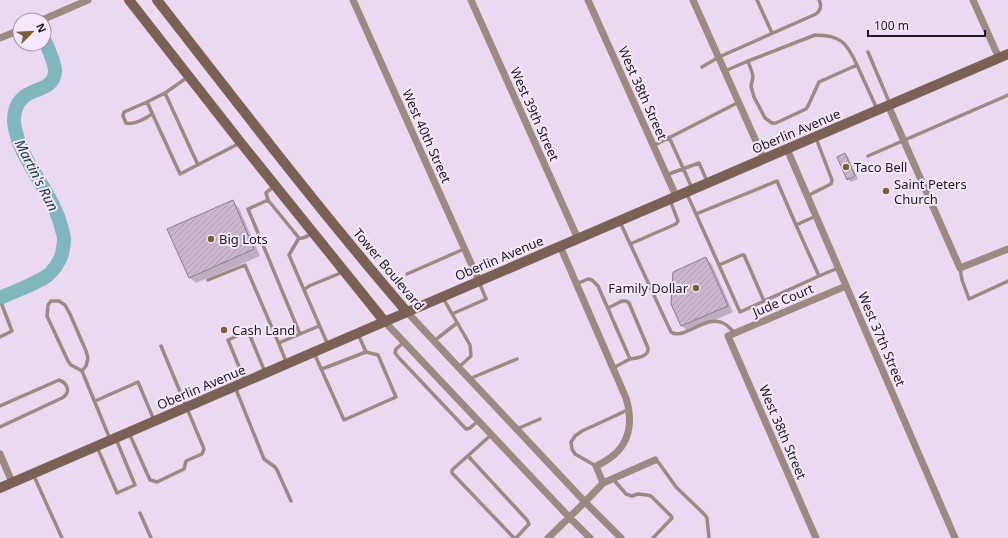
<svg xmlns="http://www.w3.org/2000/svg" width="1008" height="538" font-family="'Noto Sans',sans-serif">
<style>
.shadow{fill:#0003}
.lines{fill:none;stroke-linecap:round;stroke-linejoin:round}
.river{stroke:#80b7be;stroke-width:14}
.building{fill:url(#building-hatch);stroke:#8b798e}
.lane{stroke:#9c8a80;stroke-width:3.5}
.street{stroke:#9c8a80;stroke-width:7}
.secondary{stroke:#7a6153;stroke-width:10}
.poi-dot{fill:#7c6133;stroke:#f6e8fc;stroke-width:1.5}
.labels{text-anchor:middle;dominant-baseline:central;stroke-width:4;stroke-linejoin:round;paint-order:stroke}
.street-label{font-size:13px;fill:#1e1820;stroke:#f6e8fc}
.poi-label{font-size:13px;fill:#1e1820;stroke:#f6e8fc;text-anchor:start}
.water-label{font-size:14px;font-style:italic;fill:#0d4147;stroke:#f6e8fc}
</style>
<defs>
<pattern id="building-hatch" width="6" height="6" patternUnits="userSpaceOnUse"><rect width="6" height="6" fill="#cab7ce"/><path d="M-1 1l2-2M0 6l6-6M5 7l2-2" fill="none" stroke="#ad9db1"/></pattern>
</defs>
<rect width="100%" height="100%" fill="#ebd9f2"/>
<path class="shadow" d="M845 154 848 157 858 179 851 182 848 179Z
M232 202 239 208 260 256 196 283 189 277Z
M706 258 712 265 733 312 689 332 682 326 672 303Z"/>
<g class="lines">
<path class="river" d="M0 298C15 291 33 285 47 276 54 270 59 263 62 254 63 249 64 243 64 239 64 236 63 233 62 230 55 198 31 173 19 143 17 135 14 128 14 120 14 110 17 102 25 96 36 88 55 89 55 70 54 60 48 48 44 39"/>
</g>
<path class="building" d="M845 153 855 176 847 180 837 157Z
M233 200 254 249 189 278 167 229Z
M706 257 728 306 681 326 671 304 673 272Z"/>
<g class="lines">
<path class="lane" d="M757 0 772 33
M868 52 890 104
M748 61 815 35C841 35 847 43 857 65
M702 67 719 57 816 14C821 10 822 6 819 0
M725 71 748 61 752 72 753 77 751 86 754 97 765 118 772 123H776L806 109 808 106 819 82 857 65 877 109
M188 77 165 93 147 102 180 174 240 143
M165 93 198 165
M147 102 124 112 123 116 126 123C135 125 144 119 152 114
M669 137 692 188
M653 146 739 102
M868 156 1008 95
M666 175 699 163 707 181
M275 186 268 191 266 193 268 200 299 238C304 239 308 236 312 233
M686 192 696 214 777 181 796 225 816 216
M807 196 831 184 832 180 816 138
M268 200 248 209 300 334
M696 214 740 312 819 276
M620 222 671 332C683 341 706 314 723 323 728 325 731 330 735 333
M796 225 819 276 838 268
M299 238 289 255 304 290
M630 244 676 224 678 221 670 200
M719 265 742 255H744L764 301
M960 268 962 280 969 299 1008 281
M407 274 464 249
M208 280 245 265 279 344
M576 284 588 279 592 280 598 286 630 359 613 368
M443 298 470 345 471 356 459 367
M608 308 622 301H626L629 303 648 348C649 357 637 358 630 359
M452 314 486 299 479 282
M358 334 366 352
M0 337 12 331 2 305
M434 341 457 323
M404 342 396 349 395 353 400 359 466 429 470 428 478 421
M328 345 304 290 309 286 343 272
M314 353 344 420 396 397 378 355 366 352 322 369
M287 364 279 344 281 342 319 326
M82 371 86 366 88 358 86 351 70 314 65 305 59 301H51L48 305 47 316 68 361 71 365 82 371 110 439
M469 379 517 359
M245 381 228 340 248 331 265 372
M235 387 264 459 275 467 277 470 291 501
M95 401 138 382 154 420
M0 406 59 380C68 383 71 393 62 398L0 427
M517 429 540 419
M129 433 150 480 157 482 184 469 186 461 202 454 204 449 161 346
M491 435 452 470V473L514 538
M97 447 117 493 135 485 116 439
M468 456 527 520 529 524 516 538
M655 460 659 463 676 487 705 515 707 518 709 538
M596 466 575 454 572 449 571 442 575 436 582 431 617 415 629 409
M33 474 62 538
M613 479 626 494 632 496 638 494 647 495 651 496 671 516 672 518 653 538
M140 513 151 538"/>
<path class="street" d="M353 0 479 281
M471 0 578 239
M588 0 676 196
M693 0 764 159
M973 0 999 58
M42 20 88 0
M0 38 20 30
M888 105 960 268 1008 249
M787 149 955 538
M560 246 626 398C632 418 631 439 615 454 609 459 603 463 596 466L603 483
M407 312 447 355 585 502 621 538
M385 322 569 517 590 538
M0 454 12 482
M548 538 585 502 603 483 655 460
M816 538 728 336 846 286"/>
<path class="secondary" d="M129 0 241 143 385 322
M157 0C239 105 320 211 407 312
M0 488 328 346 1008 54"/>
</g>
<g class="poi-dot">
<circle cx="846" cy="167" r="4"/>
<circle cx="886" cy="191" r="4"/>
<circle cx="211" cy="239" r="4"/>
<circle cx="696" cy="288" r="4"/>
<circle cx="224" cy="330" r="4"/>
</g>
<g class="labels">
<g class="street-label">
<text transform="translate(643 93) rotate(66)">West 38th Street</text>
<text transform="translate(535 114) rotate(66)">West 39th Street</text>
<text transform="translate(796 131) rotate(-23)">Oberlin Avenue</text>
<text transform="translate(427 136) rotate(66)">West 40th Street</text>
<text transform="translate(499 258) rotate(-23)">Oberlin Avenue</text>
<text transform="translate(389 269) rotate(50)">Tower Boulevard</text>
<text transform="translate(783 300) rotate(-23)">Jude Court</text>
<text transform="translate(882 339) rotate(67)">West 37th Street</text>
<text transform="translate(201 387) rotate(-23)">Oberlin Avenue</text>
<text transform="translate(783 432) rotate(67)">West 38th Street</text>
</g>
<g class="poi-label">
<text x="854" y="167">Taco Bell</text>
<text x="894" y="184">Saint Peters<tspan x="894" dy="15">Church</tspan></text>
<text x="219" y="239">Big Lots</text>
<text x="688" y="288" text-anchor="end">Family Dollar</text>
<text x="232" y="330">Cash Land</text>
</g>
<g class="water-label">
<text transform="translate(37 175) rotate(63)">Martin's Run</text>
</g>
</g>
<g transform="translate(32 32) rotate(66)"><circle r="19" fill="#f6e8fc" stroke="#a095a4"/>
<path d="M0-3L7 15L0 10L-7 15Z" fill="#7c6133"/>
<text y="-6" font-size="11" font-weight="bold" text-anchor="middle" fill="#1e1820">N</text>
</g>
<path d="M868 30v6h117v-6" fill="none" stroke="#1e1820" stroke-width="2"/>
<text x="874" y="30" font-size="12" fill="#1e1820" stroke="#f6e8fc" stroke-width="3" paint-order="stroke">100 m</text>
</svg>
